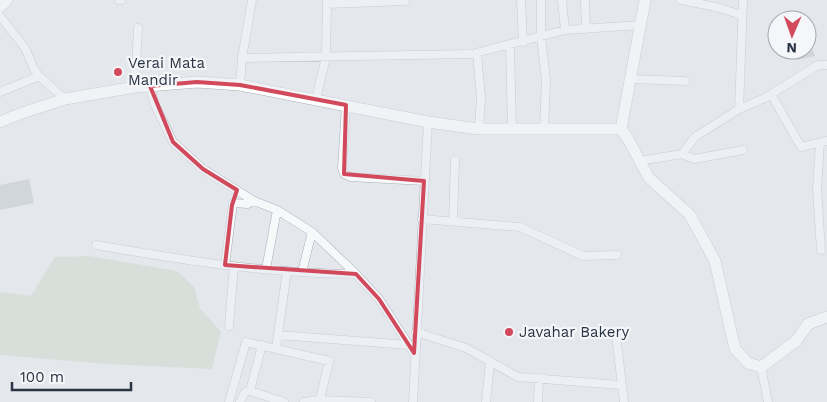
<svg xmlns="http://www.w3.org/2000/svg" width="827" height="402" font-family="'Work Sans',sans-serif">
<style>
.green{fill:#c9d6c5}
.building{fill:#bbc0ca}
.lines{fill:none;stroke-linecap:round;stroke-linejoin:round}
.street-casing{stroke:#a9aeb7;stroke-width:9}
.secondary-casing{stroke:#a9aeb7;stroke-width:12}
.street{stroke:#f7f8fa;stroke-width:8}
.secondary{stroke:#fff;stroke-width:11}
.marked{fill:none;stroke:#d1495b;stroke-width:4;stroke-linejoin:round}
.poi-dot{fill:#d1495b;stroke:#f4f6f9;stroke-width:2}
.labels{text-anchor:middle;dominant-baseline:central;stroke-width:4.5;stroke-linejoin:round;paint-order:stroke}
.poi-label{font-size:15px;fill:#2b3445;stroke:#f4f6f9;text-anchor:start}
</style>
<rect width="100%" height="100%" fill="#e4e7ec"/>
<path class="green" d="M90 256 177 271 194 287 200 308 221 332 212 369 106 364 0 355V292L31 296 55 257Z"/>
<path class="building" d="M777 28V45H775L770 29Z
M807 36 815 56 797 60 795 50H807Z
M29 179 34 203 0 210V185Z"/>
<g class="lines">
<defs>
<path id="street" d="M119 0H121
M521 0 523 42
M541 0V37L546 80 544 130
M562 0 565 30
M585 0 586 29
M681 0 716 7 742 15
M327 4 405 1V0
M0 16 25 48 34 69 39 76 65 99
M510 45 512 130
M477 53 481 97 479 129
M242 58 472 54 565 30 640 25
M630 79 685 81
M240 85 242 58 252 0
M150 86 154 103 173 142 203 169 254 201 277 210 312 232 356 274 379 299 414 353
M135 87 138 28
M0 92 39 76
M771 94 801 147 827 141
M316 99 326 57 327 0
M346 105 342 168 344 174 350 177 424 181
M739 109 743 0
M820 143 817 189 821 250
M682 154 694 159 743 150
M639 161 682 154 695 137 739 109 765 98 818 65H827
M422 219 520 227 583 256 617 255
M453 221 455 160
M96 245C182 260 269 274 356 274
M225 265 233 203 248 204 254 201
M266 269 277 210
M302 272 312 232
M229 326 234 266
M416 332 466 348 518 377 620 385
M278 335 409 345
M616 335 624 402
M276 348 287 271
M761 367 768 402
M250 391 284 402
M229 402 246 342 329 361 320 400
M240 402 245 392 250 391 262 345
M304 402 320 400 371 402
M413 402 428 122
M486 402 490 362
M538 402 539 378"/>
<path id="secondary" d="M0 7 7 0
M0 122 22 113 65 99 135 87 197 82 240 85 428 122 479 129H621L628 139 649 178 690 215 715 261 735 349 748 363 761 367 796 341 808 324 827 317
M621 129 645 0"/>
</defs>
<use href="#street" class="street-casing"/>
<use href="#secondary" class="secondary-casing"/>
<use href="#street" class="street"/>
<use href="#secondary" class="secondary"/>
</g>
<path d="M0 0H827V402H0ZM197 82 240 85 346 105 344 174 424 181 414 353 379 299 356 274 225 265 232 205 237 190 203 169 173 142 150 86Z" fill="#e4e7ec" fill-opacity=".55" fill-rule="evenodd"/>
<path class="marked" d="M197 82 240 85 346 105 344 174 424 181 414 353 379 299 356 274 225 265 232 205 237 190 203 169 173 142 150 86Z"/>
<g class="poi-dot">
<circle cx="118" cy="72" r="5"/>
<circle cx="509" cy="332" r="5"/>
</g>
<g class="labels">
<g class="poi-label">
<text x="128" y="63">Verai Mata<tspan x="128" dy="17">Mandir</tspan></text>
<text x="519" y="332">Javahar Bakery</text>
</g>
</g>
<g transform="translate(792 35) rotate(182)"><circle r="24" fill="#f4f6f9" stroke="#a4a8b1"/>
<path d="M0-4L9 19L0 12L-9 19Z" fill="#d1495b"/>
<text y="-8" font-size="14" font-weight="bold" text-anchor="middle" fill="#2b3445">N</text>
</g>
<path d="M12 382v8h119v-8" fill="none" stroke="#2b3445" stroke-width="2.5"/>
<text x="20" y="382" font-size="15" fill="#2b3445" stroke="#f4f6f9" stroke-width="4" paint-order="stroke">100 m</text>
</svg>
